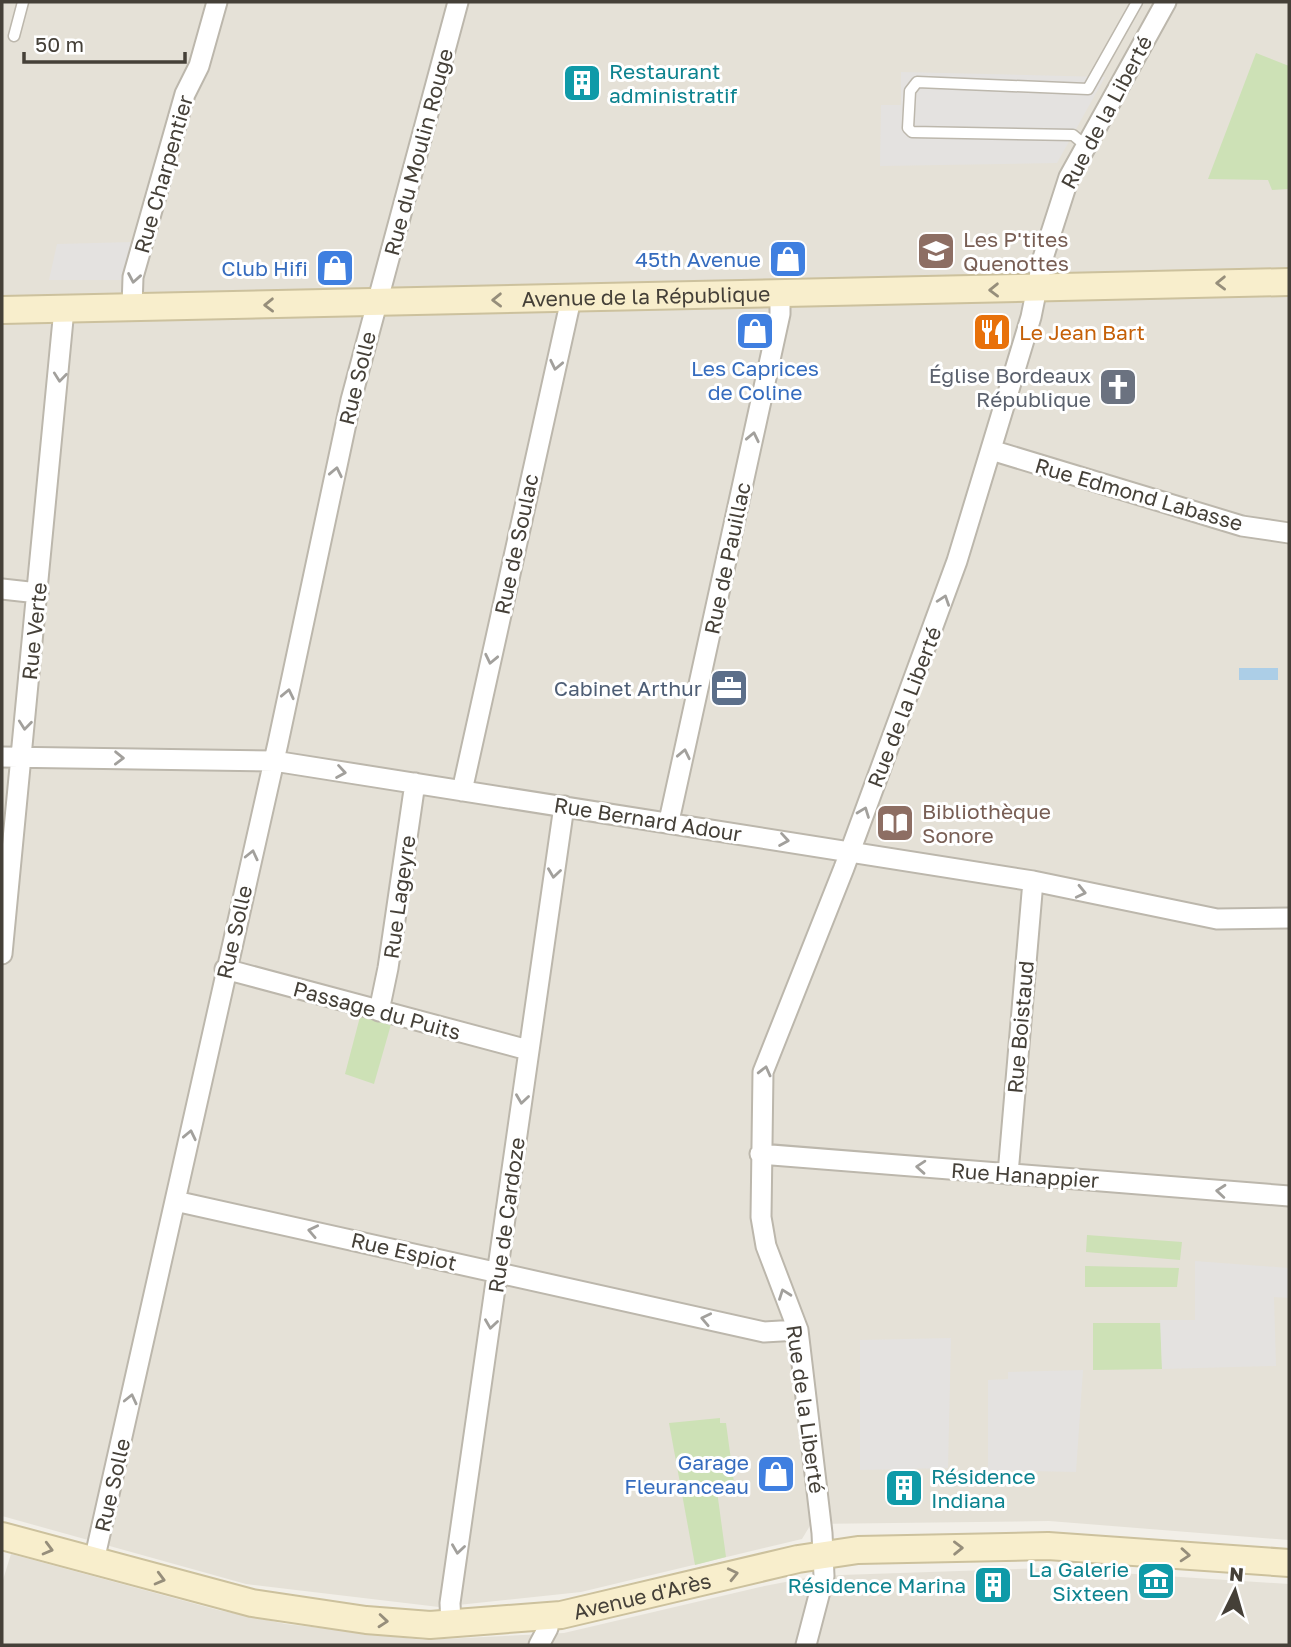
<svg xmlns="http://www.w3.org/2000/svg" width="1291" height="1647" font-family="'Golos Text',sans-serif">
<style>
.residential{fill:#e5e1d7}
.green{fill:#cde1b6}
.parking{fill:#e4e2e0}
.water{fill:#accee7}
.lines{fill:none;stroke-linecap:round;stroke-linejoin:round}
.service-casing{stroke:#bcb7ac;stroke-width:13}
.minor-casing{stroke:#bcb7ac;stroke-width:23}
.secondary-casing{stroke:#ccc19d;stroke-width:30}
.service{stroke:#fff;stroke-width:10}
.minor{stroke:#fff;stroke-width:19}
.secondary{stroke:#f8eecc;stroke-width:26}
.oneway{stroke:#a2a09c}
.oneway2{stroke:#968e7b}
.labels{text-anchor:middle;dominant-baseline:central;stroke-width:6;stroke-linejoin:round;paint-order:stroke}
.culture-label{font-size:21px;fill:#0d838f;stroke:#fff;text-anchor:start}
.street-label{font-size:21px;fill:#454038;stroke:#fff}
.education-label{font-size:21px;fill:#785e54;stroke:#fff;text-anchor:start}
.shop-label{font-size:21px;fill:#366cbe;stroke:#fff;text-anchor:end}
.food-label{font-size:21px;fill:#c56008;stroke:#fff;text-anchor:start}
.worship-label{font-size:21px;fill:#5b616d;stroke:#fff;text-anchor:end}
.service-label{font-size:21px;fill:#4e5e75;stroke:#fff;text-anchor:end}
</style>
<rect width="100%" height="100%" fill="#f2efe8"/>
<path class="residential" d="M2 2H1289V1540L1049 1521 811 1524 802 1539 581 1592 439 1607 246 1584 2 1516Z
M11 1554 218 1610 286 1624 423 1640 564 1633 760 1587 806 1578 841 1575 1044 1568 1289 1584V1645H2V1583Z"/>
<path class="green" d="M1256 53 1289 66V189L1272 190 1268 180 1208 179Z
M361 1013 392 1021 374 1084 345 1074Z
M1087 1235 1182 1242 1180 1260 1086 1252Z
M1085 1266 1179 1268 1177 1287H1085Z
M1093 1323H1161L1162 1369 1093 1370Z
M720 1418V1423H726L735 1490 717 1491 726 1557 695 1565 669 1423Z"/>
<path class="parking" d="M901 72 1105 77 1057 163 880 166 881 105H901Z
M133 242 122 280H49L57 244Z
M1195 1261 1289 1268V1298L1274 1297 1276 1366 1162 1369 1160 1320H1195Z
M951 1338 948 1468 860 1470V1340Z
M1083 1370 1076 1472 988 1470V1380L1008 1379V1372Z"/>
<path class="water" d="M1239 668H1278V680H1239Z"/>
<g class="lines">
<defs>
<path id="service" d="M14 36 23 2
M1085 145 1073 135 912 132 908 128 910 91 917 82 1088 89 1137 2"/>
<path id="minor" d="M132 307 133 277 185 94 199 66 217 2
M991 450 1242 526 1289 533
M2 589 38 593
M2 757 274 761 1033 881 1217 919 1289 918
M462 791 571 299
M669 821 780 314V294
M2 954 64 309
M225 969 528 1050
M379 1011 388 968 415 783
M760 1154 1289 1196
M1008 1174 1033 881
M175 1201 764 1332 798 1330
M94 1561 278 743 351 400 458 2
M451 1625 450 1603 564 806
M539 1645 548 1628 547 1617
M806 1645 824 1576 822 1533 798 1330 766 1246 761 1217 763 1072 844 868 957 561 1031 317 1043 258 1069 177 1166 2"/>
<g id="secondary">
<path id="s1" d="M2 310 1289 282"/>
<path id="s2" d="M2 1536 252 1603 366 1620 430 1625 561 1615 798 1559 858 1550 1048 1546 1289 1563"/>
</g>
</defs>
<use href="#service" class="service-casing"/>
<use href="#minor" class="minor-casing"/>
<use href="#secondary" class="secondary-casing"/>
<use href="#service" class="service"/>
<use href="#minor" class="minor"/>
<use href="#secondary" class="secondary"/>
</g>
<defs><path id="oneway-chevron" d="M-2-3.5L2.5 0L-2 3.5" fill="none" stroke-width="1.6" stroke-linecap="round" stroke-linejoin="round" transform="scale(1.75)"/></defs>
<g class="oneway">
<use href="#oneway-chevron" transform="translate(134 278) rotate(100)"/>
<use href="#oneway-chevron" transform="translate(556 365) rotate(102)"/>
<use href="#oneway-chevron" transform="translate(60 377) rotate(96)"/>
<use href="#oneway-chevron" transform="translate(753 437) rotate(-78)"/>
<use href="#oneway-chevron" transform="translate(336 472) rotate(-78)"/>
<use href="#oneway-chevron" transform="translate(944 600) rotate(-71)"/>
<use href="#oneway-chevron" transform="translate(491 659) rotate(102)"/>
<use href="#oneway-chevron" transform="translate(288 694) rotate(-78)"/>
<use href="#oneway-chevron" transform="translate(25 725) rotate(96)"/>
<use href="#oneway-chevron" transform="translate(684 754) rotate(-78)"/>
<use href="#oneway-chevron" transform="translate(119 758) rotate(1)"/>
<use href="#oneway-chevron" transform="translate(341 772) rotate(9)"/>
<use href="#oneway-chevron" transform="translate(864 812) rotate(-69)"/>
<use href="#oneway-chevron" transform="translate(784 840) rotate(9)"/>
<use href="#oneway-chevron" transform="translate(252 855) rotate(-77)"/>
<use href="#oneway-chevron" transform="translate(554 873) rotate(98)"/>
<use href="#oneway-chevron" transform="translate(1081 892) rotate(13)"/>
<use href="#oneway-chevron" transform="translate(765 1071) rotate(-76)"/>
<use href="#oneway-chevron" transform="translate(522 1099) rotate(98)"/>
<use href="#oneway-chevron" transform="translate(190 1135) rotate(-78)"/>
<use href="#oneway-chevron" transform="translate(921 1167) rotate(-176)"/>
<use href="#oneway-chevron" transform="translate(1221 1191) rotate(-175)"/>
<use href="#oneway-chevron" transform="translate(313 1231) rotate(-168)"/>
<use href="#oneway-chevron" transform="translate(784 1294) rotate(-110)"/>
<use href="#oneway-chevron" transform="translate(706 1319) rotate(-168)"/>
<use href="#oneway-chevron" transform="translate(491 1324) rotate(98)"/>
<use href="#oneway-chevron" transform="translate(131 1399) rotate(-77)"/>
<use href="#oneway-chevron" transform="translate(458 1549) rotate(98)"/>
</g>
<g class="oneway2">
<use href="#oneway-chevron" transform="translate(1221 283) rotate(179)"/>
<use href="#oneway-chevron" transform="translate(994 290) rotate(179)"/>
<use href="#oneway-chevron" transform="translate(497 300) rotate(179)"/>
<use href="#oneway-chevron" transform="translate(269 305) rotate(179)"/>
<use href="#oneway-chevron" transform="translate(958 1548) rotate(-1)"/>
<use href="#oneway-chevron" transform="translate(48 1549) rotate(15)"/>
<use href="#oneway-chevron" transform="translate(1185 1555) rotate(4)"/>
<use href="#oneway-chevron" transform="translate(733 1574) rotate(-13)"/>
<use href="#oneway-chevron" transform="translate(160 1579) rotate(15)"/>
<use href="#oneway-chevron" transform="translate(383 1621) rotate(5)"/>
</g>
<defs>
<symbol id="building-square" viewBox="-11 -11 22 22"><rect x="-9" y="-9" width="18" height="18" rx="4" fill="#0f9aa8" stroke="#fff"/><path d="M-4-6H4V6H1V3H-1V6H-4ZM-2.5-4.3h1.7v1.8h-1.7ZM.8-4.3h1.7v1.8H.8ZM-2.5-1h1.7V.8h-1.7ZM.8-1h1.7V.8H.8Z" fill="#fff"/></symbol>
<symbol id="school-square" viewBox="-11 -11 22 22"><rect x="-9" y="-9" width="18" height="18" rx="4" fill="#8d6e63" stroke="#fff"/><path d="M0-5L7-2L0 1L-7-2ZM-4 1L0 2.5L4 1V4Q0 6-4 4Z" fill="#fff"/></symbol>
<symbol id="shop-square" viewBox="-11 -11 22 22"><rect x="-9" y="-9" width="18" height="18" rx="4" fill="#3f7fe0" stroke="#fff"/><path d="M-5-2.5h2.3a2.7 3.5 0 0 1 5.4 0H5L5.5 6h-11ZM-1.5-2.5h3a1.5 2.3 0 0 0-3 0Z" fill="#fff"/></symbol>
<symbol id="restaurant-square" viewBox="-11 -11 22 22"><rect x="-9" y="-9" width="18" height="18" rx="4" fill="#e8710a" stroke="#fff"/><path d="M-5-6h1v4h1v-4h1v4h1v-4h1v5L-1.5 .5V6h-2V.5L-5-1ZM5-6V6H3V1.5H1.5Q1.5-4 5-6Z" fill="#fff"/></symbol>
<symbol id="church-square" viewBox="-11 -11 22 22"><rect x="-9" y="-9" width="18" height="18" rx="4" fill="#6b7280" stroke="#fff"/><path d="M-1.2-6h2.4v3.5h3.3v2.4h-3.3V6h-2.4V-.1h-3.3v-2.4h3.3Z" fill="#fff"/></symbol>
<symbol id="office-square" viewBox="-11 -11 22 22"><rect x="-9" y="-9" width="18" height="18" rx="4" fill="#5c6f8a" stroke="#fff"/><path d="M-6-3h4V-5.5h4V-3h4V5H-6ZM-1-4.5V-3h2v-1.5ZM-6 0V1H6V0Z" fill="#fff"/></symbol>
<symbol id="library-square" viewBox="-11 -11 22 22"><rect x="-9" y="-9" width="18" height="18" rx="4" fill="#8d6e63" stroke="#fff"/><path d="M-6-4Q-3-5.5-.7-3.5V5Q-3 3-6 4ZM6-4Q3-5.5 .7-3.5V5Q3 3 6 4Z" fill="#fff"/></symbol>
<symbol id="museum-square" viewBox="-11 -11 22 22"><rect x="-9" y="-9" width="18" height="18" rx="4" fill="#0f9aa8" stroke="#fff"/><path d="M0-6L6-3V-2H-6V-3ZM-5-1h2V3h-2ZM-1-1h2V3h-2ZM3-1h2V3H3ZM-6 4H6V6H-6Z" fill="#fff"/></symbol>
</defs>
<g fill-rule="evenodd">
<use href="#building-square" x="560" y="61" width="44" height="44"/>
<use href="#school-square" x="914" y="229" width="44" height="44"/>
<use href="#shop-square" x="766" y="237" width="44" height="44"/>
<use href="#shop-square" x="313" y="246" width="44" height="44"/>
<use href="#shop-square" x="733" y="309" width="44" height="44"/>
<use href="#restaurant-square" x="970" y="310" width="44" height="44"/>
<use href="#church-square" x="1096" y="365" width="44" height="44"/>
<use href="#office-square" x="707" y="666" width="44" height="44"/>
<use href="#library-square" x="873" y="801" width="44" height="44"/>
<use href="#shop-square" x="754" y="1452" width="44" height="44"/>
<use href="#building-square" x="882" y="1466" width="44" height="44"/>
<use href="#museum-square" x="1134" y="1559" width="44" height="44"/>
<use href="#building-square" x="971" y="1563" width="44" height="44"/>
</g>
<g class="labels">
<g class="culture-label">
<text x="609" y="71">Restaurant<tspan x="609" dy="24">administratif</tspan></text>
<text x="931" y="1476">Résidence<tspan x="931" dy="24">Indiana</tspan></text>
<text x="1129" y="1569" text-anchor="end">La Galerie<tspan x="1129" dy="24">Sixteen</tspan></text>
<text x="966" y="1585" text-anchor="end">Résidence Marina</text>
</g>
<g class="street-label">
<text transform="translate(1106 112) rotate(-62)">Rue de la Liberté</text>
<text transform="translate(418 152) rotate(-75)">Rue du Moulin Rouge</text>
<text transform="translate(163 174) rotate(-74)">Rue Charpentier</text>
<text stroke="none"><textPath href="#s1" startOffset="644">Avenue de la République</textPath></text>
<text transform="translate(357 378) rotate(-76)">Rue Solle</text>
<text transform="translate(1139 494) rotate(16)">Rue Edmond Labasse</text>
<text transform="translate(516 544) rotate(-78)">Rue de Soulac</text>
<text transform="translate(727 558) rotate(-78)">Rue de Pauillac</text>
<text transform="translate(34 631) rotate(-84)">Rue Verte</text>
<text transform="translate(904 707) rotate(-69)">Rue de la Liberté</text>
<text transform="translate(648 819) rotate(9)">Rue Bernard Adour</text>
<text transform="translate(399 897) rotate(-82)">Rue Lageyre</text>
<text transform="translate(234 932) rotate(-77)">Rue Solle</text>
<text transform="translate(377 1010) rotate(15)">Passage du Puits</text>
<text transform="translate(1020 1027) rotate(-85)">Rue Boistaud</text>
<text transform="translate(1025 1175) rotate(4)">Rue Hanappier</text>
<text transform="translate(506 1215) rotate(-82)">Rue de Cardoze</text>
<text transform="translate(404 1251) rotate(13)">Rue Espiot</text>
<text transform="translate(806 1409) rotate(82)">Rue de la Liberté</text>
<text transform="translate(112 1485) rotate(-77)">Rue Solle</text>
<text stroke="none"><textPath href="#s2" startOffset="653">Avenue d'Arès</textPath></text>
</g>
<g class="education-label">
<text x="963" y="239">Les P'tites<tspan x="963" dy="24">Quenottes</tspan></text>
<text x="922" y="811">Bibliothèque<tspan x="922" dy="24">Sonore</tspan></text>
</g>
<g class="shop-label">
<text x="761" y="259">45th Avenue</text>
<text x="308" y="268">Club Hifi</text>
<text x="755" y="368" text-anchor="middle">Les Caprices<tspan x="755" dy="24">de Coline</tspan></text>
<text x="749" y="1462">Garage<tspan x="749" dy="24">Fleuranceau</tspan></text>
</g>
<g class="food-label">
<text x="1019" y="332">Le Jean Bart</text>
</g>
<g class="worship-label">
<text x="1091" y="375">Église Bordeaux<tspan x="1091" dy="24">République</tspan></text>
</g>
<g class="service-label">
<text x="702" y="688">Cabinet Arthur</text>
</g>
</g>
<rect width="1291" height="1647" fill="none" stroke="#454038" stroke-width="7"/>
<g transform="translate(1235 1591) rotate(5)" stroke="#ffffff" stroke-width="5" paint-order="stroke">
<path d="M0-5L12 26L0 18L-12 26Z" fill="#454038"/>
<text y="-10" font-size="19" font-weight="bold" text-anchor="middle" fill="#454038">N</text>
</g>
<path d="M24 52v10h161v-10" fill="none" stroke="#454038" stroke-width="3.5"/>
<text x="35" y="52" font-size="21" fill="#454038" stroke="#ffffff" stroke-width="5" paint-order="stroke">50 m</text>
</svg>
